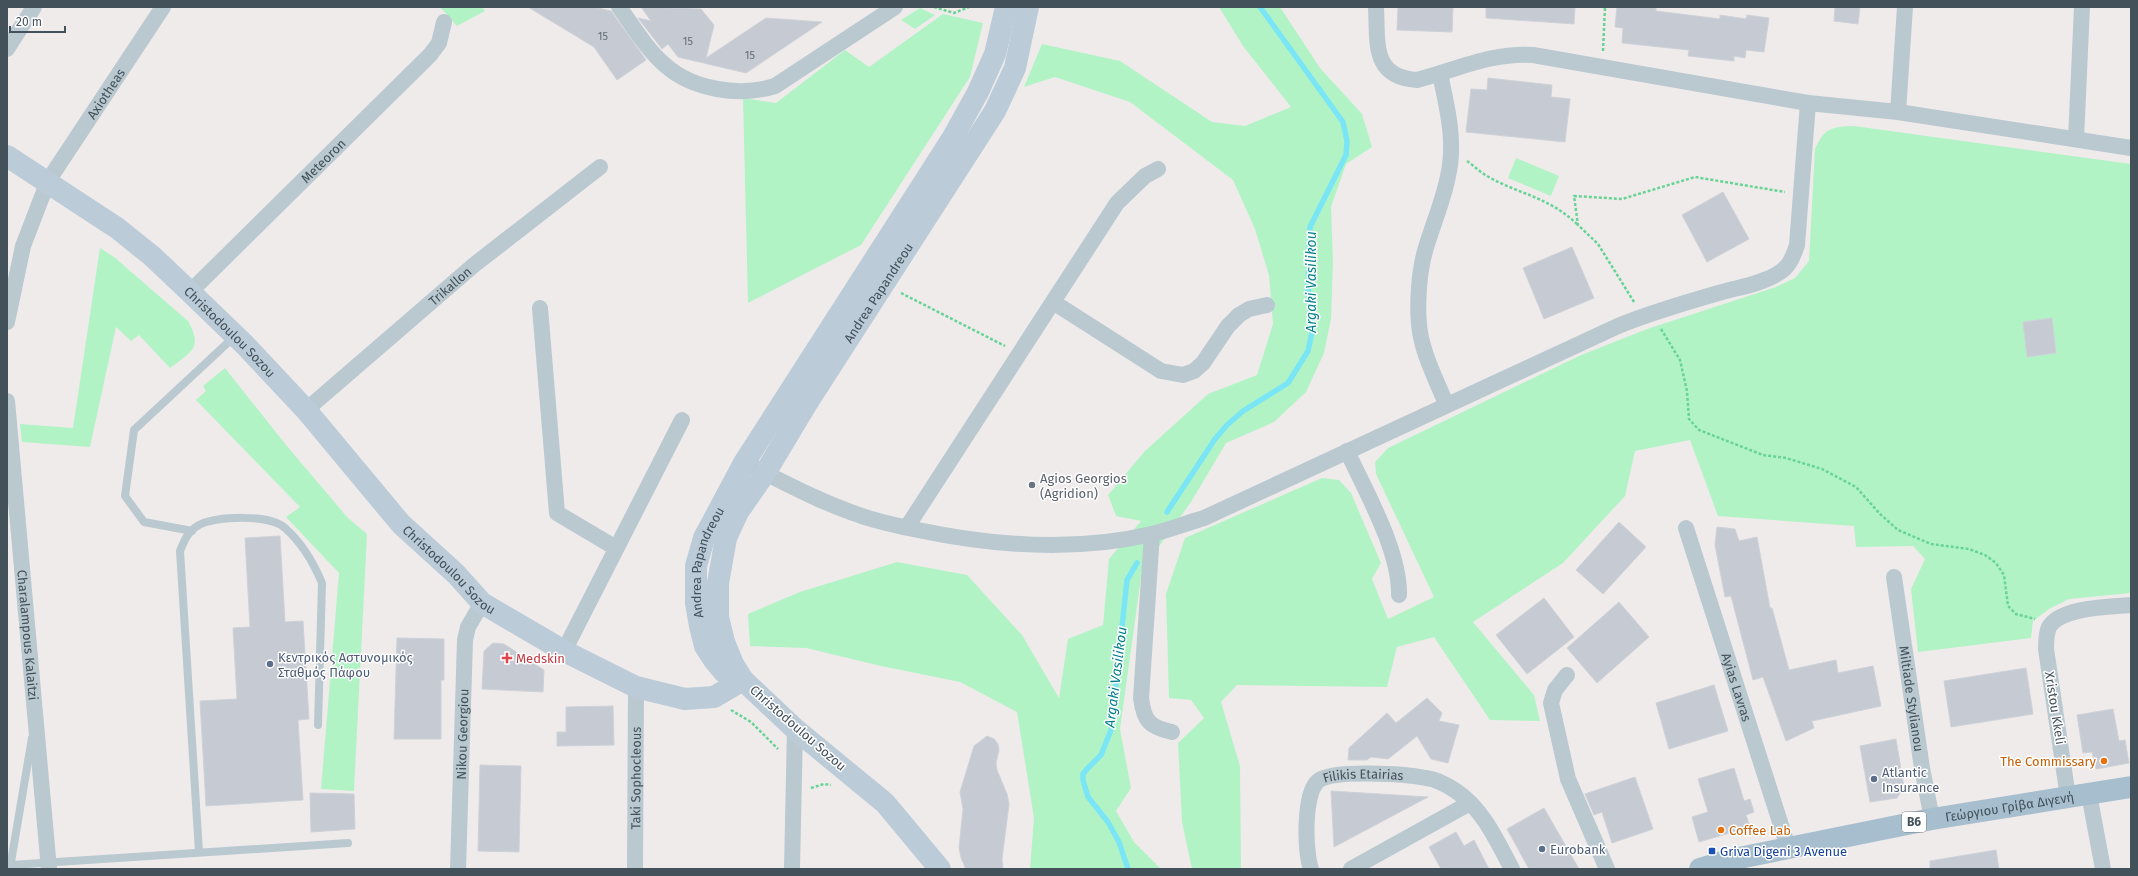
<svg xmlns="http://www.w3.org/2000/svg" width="2138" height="876" font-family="'Fira Sans',sans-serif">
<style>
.green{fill:#b2f3c6}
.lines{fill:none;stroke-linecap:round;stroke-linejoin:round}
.stream{stroke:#7ae6f5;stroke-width:5.5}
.building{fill:#c6cad2;stroke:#ced2d8}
.path{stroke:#67d495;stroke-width:2.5;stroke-dasharray:3 2;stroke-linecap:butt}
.lane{stroke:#bac8d0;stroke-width:8}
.street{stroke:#bac8d0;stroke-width:16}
.secondary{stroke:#bbcbd7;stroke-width:22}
.primary{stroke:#a7bece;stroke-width:22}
.worship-dot{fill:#6b7280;stroke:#fff;stroke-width:1.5}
.health-dot{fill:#e0444e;stroke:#fff;stroke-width:1.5}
.service-dot{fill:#5c6f8a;stroke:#fff;stroke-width:1.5}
.food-dot{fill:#e8710a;stroke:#fff;stroke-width:1.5}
.transit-dot{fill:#1a4fb4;stroke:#fff;stroke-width:1.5}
.labels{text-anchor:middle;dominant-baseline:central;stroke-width:3;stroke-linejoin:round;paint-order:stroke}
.number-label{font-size:11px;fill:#636f78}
.shield{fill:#fff;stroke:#7b858c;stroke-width:1}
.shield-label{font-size:12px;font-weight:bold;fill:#42515a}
.street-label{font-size:13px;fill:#42515a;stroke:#fff}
.worship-label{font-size:13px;fill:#5b616d;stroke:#fff;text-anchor:start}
.service-label{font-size:13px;fill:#4e5e75;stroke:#fff;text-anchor:start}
.health-label{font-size:13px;fill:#be3a42;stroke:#fff;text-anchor:start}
.food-label{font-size:13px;fill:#c56008;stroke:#fff;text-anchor:end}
.transit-label{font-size:13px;fill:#164399;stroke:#fff;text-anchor:start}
.water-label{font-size:14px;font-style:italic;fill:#037f8f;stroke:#fff}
</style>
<rect width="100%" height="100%" fill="#efebeb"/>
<path class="green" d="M440 7H482L485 11 457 26Z
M1219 7H1280L1320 68 1362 114 1372 147 1346 164 1331 207 1333 261 1331 319 1324 353 1306 392 1274 422 1226 443 1191 502 1142 570 1120 729 1131 788 1116 811 1134 842 1161 869H1030L1034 818 1017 712 960 682 881 666 806 648 750 646 748 614 800 592 897 562 967 575 1022 635 1059 698 1068 639 1103 625 1109 559 1141 521 1116 516 1108 495 1145 451 1208 394 1257 375 1273 324 1269 275 1255 229 1233 180 1130 102 1055 77 1024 87 1042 44 1120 61 1212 122 1245 126 1291 107 1243 46Z
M920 8 935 15 915 29 901 20Z
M943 14 983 23 970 77 861 245 748 303 743 98 776 103 845 50 869 67Z
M1854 126 2131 164V593L2069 599 2049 609 2033 621 2031 638 1918 652 1911 589 1925 559 1913 546 1856 547 1854 526 1718 516 1690 440 1635 451 1625 496 1563 563 1473 622 1534 695 1540 721 1490 720 1434 637 1397 647 1387 687 1237 685 1221 702 1240 766 1241 869H1192L1182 822 1178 743 1204 718 1191 700 1169 698 1166 594 1185 538 1322 478 1339 480 1351 493 1381 563 1372 579 1388 619 1434 597 1376 474 1375 462 1388 448 1579 356 1647 329 1776 287 1795 278 1809 261 1815 149C1825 127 1832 127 1854 126Z
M1516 158 1559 176 1551 196 1508 178Z
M100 248 114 257 188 321C203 348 192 351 170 368L139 335 131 341 116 327 90 447 22 442 20 424 73 428Z
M225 368 286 445 348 518 367 534 354 791 321 789 339 573 286 517 300 507 196 400 206 391 203 386Z"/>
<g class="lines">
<path class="stream" d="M1167 512 1215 439 1227 425 1243 411 1288 383 1308 351 1312 332 1308 288 1310 227 1346 155 1347 141 1343 122 1260 7
M1128 869 1119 842 1108 822 1088 797 1083 780V774L1087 769 1101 755 1111 730 1127 580 1137 563"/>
</g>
<path class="building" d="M528 7H594L611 11 646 60 617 80 594 47Z
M641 7 701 9 714 25 706 58 766 18 822 22 746 73 678 57 668 44 662 49 638 18 651 21Z
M1398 7H1453L1452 32 1397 30Z
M1486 7H1575L1574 24 1486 18Z
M1617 7H1656V11L1720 19V15L1746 19 1747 15 1769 18 1764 52 1746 50 1745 58 1734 56V61L1688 56 1689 50 1622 43 1623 28 1615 27Z
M1835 7H1860L1858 24 1834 21Z
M1488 78 1552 85 1551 97 1570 99 1565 142 1466 132 1471 89 1487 90Z
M1723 192 1749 239 1707 262 1682 215Z
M1572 247 1594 298 1544 319 1523 268Z
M2052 318 2056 353 2027 357 2023 322Z
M1619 522 1646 547 1603 594 1576 570Z
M1717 527 1735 529 1739 541 1757 537 1770 608H1772L1789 670 1836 660 1838 673 1873 666 1881 706 1812 721 1814 728 1786 741 1763 677 1753 680 1731 596 1725 597 1715 545Z
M280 536 285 622 303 621 309 719 298 720 303 800 206 806 200 701 237 699 233 628 250 627 245 538Z
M1544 598 1574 637 1527 674 1496 635Z
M1619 602 1649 637 1597 683 1567 648Z
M397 638 444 639V680H441V739H394Z
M493 643 504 644 544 670 543 692 482 689 484 651Z
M2026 668 2033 714 1951 727 1944 681Z
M1714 685 1728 731 1669 749 1656 703Z
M1427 698 1442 713 1439 721 1459 725 1448 763 1431 759 1417 736 1388 759 1371 757 1367 760H1348L1349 748 1387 713 1396 723Z
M613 706 614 745 557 746V732H566V707Z
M2113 709 2119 741 2125 740 2129 763 2096 769 2092 752 2083 753 2077 715Z
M987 736 994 739 998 744 999 750 996 763 997 770 1007 794 1009 804 1002 859 1003 869H966L961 858 959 848 963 809 960 792 974 746Z
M1896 739 1904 787 1897 798 1870 802 1860 746Z
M480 765 521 766 519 852 478 851Z
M1734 768 1744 801 1750 799 1754 812 1746 815 1750 827 1699 842 1692 817 1708 812 1698 779Z
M1635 777 1653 829 1612 843 1602 812 1594 815 1585 794Z
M1331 791 1428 797 1334 847Z
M310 793 354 794 355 829 311 832Z
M1544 808 1579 869H1529L1507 829Z
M1456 832 1464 846 1474 840 1489 869H1441L1429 847Z
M1996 850 1999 869H1930V861Z"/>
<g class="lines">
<path class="path" d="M934 7 954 13 969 7
M1603 51 1605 7
M1467 161C1474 166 1480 172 1487 176 1520 195 1548 196 1578 225
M901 293 1005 346
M1634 302 1598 244 1578 225 1574 196 1622 199 1695 177 1785 192
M1661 329 1680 360 1687 391 1689 419 1699 430 1763 455 1786 458 1822 469 1856 487 1880 514 1898 530 1931 544 1969 549 1985 555 1996 563 2004 575 2008 606 2016 614 2035 619
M731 710 751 722 778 749
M811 788 824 784 831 785"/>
<path class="lane" d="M192 531 144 522 125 496 134 430 235 336
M199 852 180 551C184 541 188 531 199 525 218 516 269 514 285 528 301 542 314 564 322 583L318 725
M11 865 348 843
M10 868 32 738"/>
<g class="street">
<path d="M619 7C633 26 647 50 665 65 693 90 740 97 775 86L895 7"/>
<path d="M1376 7C1378 42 1371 77 1417 80 1456 70 1492 52 1533 55L1808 103 1898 112 2131 148"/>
<path d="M7 49 34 7"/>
<path d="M1440 74C1447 107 1456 142 1448 176 1443 202 1432 226 1425 251 1419 272 1417 303 1419 324 1421 351 1436 379 1446 404"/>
<path d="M1898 112 1905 7"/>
<path d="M2076 139 2082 7"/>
<path id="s1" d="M190 292 430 55 439 43 444 22"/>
<path d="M1053 302 1161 371 1183 375 1194 371 1203 363 1228 326 1239 315 1249 309 1267 305"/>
<path d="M540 308 557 513 616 548"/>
<path id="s2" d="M7 322 23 246 48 181 163 7"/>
<path id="s3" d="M7 401 49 869"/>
<path id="s4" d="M306 410 474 265 600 167"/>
<path d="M1347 451C1366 492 1400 551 1399 595"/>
<path d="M755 468C789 485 823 503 859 515 878 522 899 526 918 530 994 546 1075 552 1152 534 1169 530 1187 523 1204 518L1618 326C1652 312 1687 302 1722 292 1740 287 1761 284 1777 274 1789 268 1793 257 1797 245L1808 103"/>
<path d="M907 527 1117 203 1145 176 1158 169"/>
<path id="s5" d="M1686 528 1788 847"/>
<path d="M1152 534 1141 698C1144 721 1149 727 1172 732"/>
<path id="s6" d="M1894 577 1922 768 1932 819"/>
<path d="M564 651 682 420"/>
<path d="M1567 675 1555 690 1551 703 1568 779 1607 869"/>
<path d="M2089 794 2103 869"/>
<path d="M2068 797 2046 649C2046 642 2046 634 2049 627 2061 607 2110 607 2131 605"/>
<path id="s7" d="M458 869 465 640 468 627 482 603"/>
<path id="s8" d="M635 869 636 687"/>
<path d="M792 869 795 729"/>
<path id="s9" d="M1311 869C1305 852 1303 794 1318 781 1332 769 1406 774 1426 778 1436 779 1447 785 1456 791 1483 809 1497 841 1512 869"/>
<path d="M1351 869 1470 803"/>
</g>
<g class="secondary">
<path id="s10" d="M7 156 117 228 152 256 190 292 245 345 306 410 401 524 456 574 482 603 564 651 636 687 685 699 714 697 743 680"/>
<path id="s11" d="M738 678 724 672 714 660 705 646 700 626 696 603V566L704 538 744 463 952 139 978 92 995 54 1006 7"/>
<path id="s12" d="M940 869 885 803 795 729 743 680 733 664 724 642 718 617V583L726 538 738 512 765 473 807 403 995 111 1015 68 1028 7"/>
</g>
<path class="primary" id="s13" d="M1700 869 1729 860 1932 819 2131 787"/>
</g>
<circle class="worship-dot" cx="1032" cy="485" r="4"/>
<path class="health-dot" d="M505 652h4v4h4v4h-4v4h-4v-4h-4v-4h4z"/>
<g class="service-dot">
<circle cx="270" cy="664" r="4"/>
<circle cx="1874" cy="779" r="4"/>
<circle cx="1542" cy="849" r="4"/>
</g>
<g class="food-dot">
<circle cx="2104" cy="761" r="4"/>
<circle cx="1721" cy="830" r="4"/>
</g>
<rect class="transit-dot" x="1708" y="847" width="8" height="8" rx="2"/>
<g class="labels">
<g class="number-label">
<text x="603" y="36">15</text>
<text x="688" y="41">15</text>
<text x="750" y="55">15</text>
</g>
<rect class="shield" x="1902" y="812" width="24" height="20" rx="3"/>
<g class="shield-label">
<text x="1914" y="822">B6</text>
</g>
<g class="street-label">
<text stroke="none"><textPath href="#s2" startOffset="252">Axiotheas</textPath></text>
<text stroke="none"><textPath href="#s1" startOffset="187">Meteoron</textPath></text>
<text stroke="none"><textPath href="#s4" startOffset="190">Trikallon</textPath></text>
<text stroke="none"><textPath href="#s12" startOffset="711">Andrea Papandreou</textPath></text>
<text stroke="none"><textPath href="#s10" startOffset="285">Christodoulou Sozou</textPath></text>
<text stroke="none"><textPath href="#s11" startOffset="134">Andrea Papandreou</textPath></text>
<text stroke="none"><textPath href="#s10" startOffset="609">Christodoulou Sozou</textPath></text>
<text stroke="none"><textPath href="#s3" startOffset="235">Charalampous Kalaitzi</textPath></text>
<text stroke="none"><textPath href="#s5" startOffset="167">Ayias Lavras</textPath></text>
<text stroke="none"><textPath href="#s6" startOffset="123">Miltiade Stylianou</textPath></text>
<text transform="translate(2055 708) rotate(81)">Xristou Kkeli</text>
<text transform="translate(798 728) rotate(41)">Christodoulou Sozou</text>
<text stroke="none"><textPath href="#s7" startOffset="135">Nikou Georgiou</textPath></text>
<text stroke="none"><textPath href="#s8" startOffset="91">Taki Sophocleous</textPath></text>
<text stroke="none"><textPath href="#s9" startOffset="137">Filikis Etairias</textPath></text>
<text stroke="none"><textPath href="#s13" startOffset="316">Γεώργιου Γρίβα Διγενή</textPath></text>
</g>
<g class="worship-label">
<text x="1040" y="478">Agios Georgios<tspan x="1040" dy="15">(Agridion)</tspan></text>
</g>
<g class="service-label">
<text x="278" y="657">Κεντρικός Αστυνομικός<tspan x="278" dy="15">Σταθμός Πάφου</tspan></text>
<text x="1882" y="772">Atlantic<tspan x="1882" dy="15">Insurance</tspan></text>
<text x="1550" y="849">Eurobank</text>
</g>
<g class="health-label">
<text x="516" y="658">Medskin</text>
</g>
<g class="food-label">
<text x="2096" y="761">The Commissary</text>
<text x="1729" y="830" text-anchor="start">Coffee Lab</text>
</g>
<g class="transit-label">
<text x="1720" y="851">Griva Digeni 3 Avenue</text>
</g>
<g class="water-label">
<text transform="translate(1311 282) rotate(-90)">Argaki Vasilikou</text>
<text transform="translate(1116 677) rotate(-83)">Argaki Vasilikou</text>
</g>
</g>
<rect width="2138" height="876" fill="none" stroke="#42515a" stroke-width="16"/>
<path d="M10 26v6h55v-6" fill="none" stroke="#42515a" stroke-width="2"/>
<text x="16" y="26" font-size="12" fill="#42515a" stroke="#ffffff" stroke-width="3" paint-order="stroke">20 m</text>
</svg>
